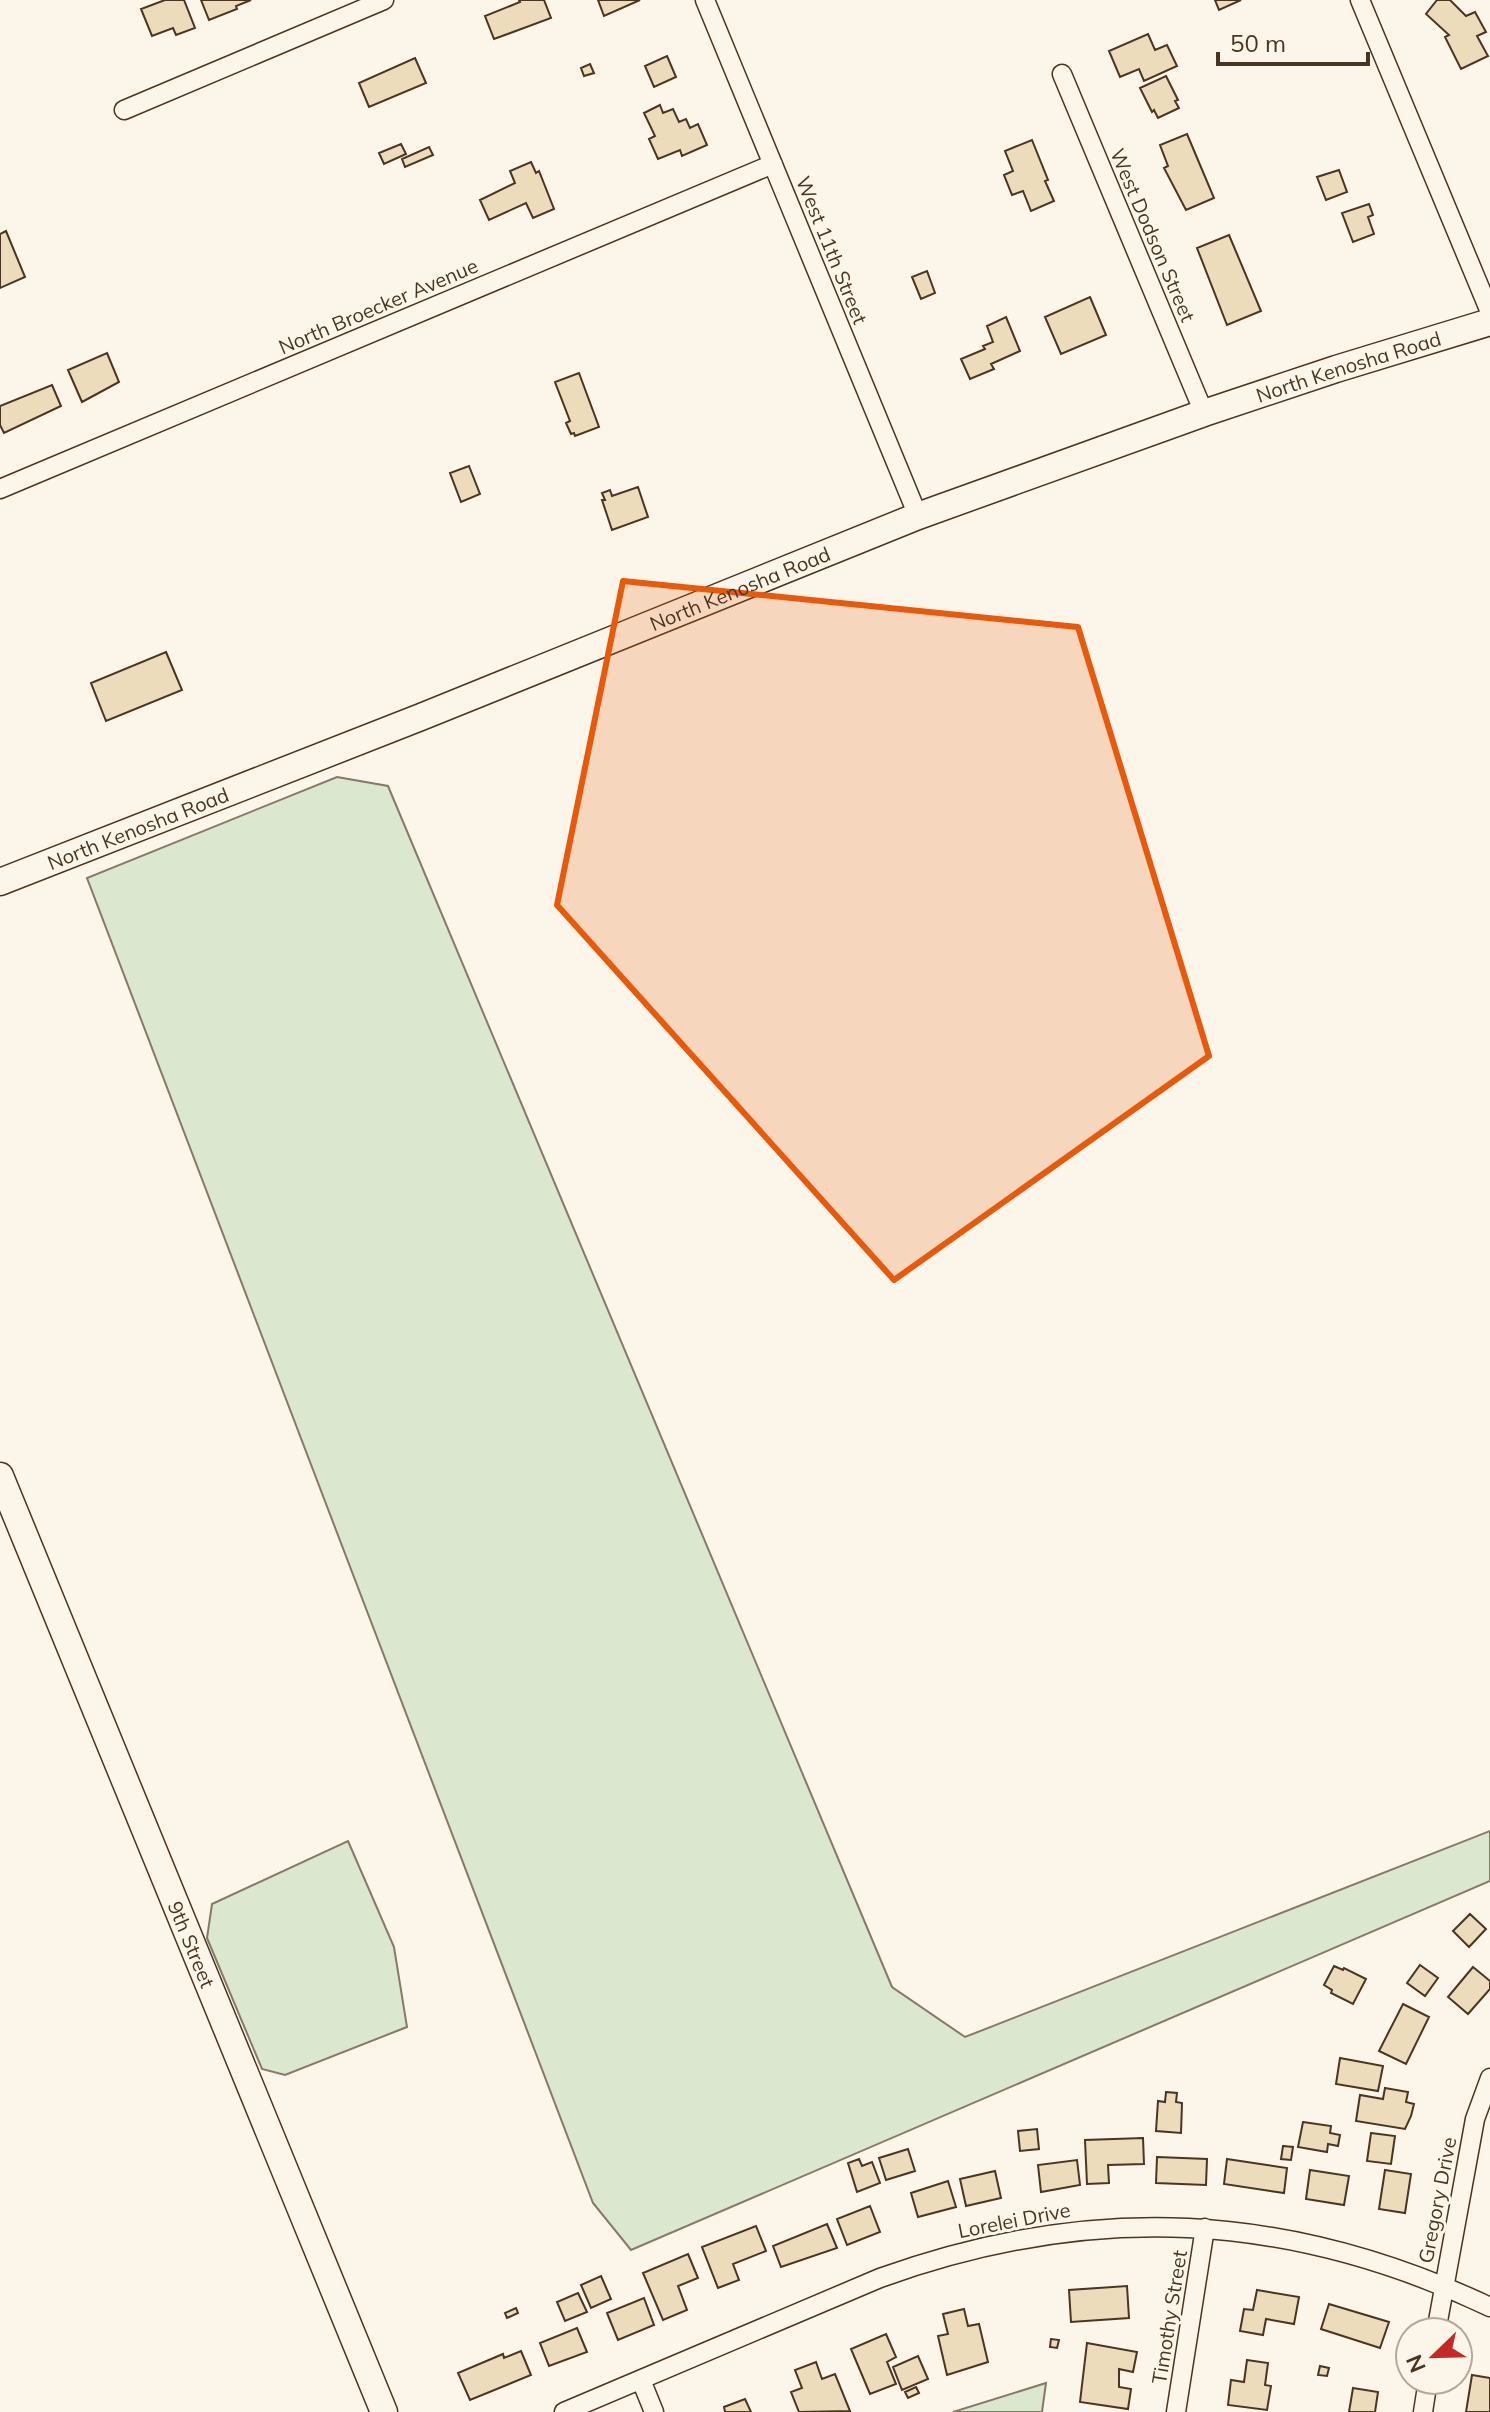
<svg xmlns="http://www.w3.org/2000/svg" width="1490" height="2412" font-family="Mulish,sans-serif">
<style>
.green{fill:#dce7d0;stroke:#887966;stroke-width:2}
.building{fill:#ecdcbc;stroke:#4a3520;stroke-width:2}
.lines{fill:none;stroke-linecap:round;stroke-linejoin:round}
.street-casing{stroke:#4a3520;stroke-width:21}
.secondary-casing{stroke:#4a3520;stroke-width:29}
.street{stroke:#fbf6e9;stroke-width:18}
.secondary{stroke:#fbf6e9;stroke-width:26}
.marked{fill:#e8590c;fill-opacity:0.2;stroke:#e8590c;stroke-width:6;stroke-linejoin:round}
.labels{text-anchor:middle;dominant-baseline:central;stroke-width:6;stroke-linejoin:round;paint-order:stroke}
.street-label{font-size:20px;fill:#4a3520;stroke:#fbf6e9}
</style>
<rect width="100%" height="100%" fill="#fbf6e9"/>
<path class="green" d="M337 777 388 786 892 1987 965 2037 1490 1831V1881L631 2250 593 2203 87 878Z
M348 1841 394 1947 407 2027 285 2075 262 2069 207 1938 212 1904Z
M1046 2383 1042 2412H953Z"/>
<path class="building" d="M165 0H184L195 28 176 35 173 28 152 36 141 9Z
M201 0H251L236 6 237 9 209 20Z
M519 0H544L551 18 494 39 485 16 520 2Z
M598 0H640L604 16Z
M1215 0H1241L1219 10Z
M1437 0H1450L1466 16 1475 12 1486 32 1477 36 1488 56 1461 69 1445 37 1449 35 1426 14Z
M1148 34 1155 50 1167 45 1177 66 1144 81 1139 69 1120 77 1109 51Z
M667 56 676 77 654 87 645 66Z
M415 58 426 83 369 107 359 83Z
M590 64 594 73 584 76 581 68Z
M1166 76 1178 100 1175 101 1179 108 1158 118 1154 110 1152 112 1140 88Z
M660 105 663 113 673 109 679 122 686 119 690 128 698 124 707 145 682 156 680 150 658 159 649 139 655 136 644 113Z
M1187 134 1214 198 1186 210 1164 168 1168 166 1160 145Z
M1032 140 1048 180 1045 181 1054 201 1031 211 1023 191 1012 195 1004 175 1013 171 1005 151Z
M401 144 406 154 384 164 379 153Z
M429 147 433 155 405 167 402 159Z
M531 162 536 173 539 171 554 209 533 218 526 203 489 220 480 200 515 183 510 171Z
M1339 170 1347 192 1326 200 1317 177Z
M1369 204 1373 215 1368 217 1374 234 1353 242 1342 213Z
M6 231 25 277 0 288V234Z
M1229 235 1261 311 1227 325 1197 248Z
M927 271 935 293 921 299 912 277Z
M1090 297 1106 335 1061 354 1045 317Z
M1006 317 1020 351 991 364 994 369 970 379 961 359 985 349 983 346 993 342 987 326Z
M107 353 119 382 82 402 68 370Z
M579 373 599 427 575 436 574 433 571 434 566 423 570 421 555 382Z
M52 385 61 406 4 433 0 425V406Z
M469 466 480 494 461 502 450 473Z
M638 487 648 517 612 530 602 500H605L602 493 610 490 612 496Z
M166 652 182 690 106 721 91 683Z
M1470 1914 1486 1929 1469 1947 1453 1931Z
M1420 1965 1438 1978 1425 1996 1407 1983Z
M1334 1966 1343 1970 1344 1968 1366 1979 1353 2004 1331 1993 1332 1990 1324 1985Z
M1473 1967 1490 1981V1989L1468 2014 1448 1997Z
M1403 2004 1429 2017 1406 2064 1379 2051Z
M1340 2058 1383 2066 1378 2091 1336 2084Z
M1385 2088 1408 2092 1406 2102 1414 2104 1411 2116 1405 2129 1356 2121 1360 2095 1383 2099Z
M1166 2092 1177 2093 1176 2102 1182 2103 1181 2133 1156 2131 1158 2101 1165 2102Z
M1303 2122 1331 2126 1330 2133 1340 2135 1338 2146 1328 2144 1327 2152 1298 2147Z
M1037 2129 1039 2149 1020 2151 1018 2131Z
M1371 2133 1395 2136 1391 2164 1367 2161Z
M1143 2138 1144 2164 1108 2165 1109 2183 1087 2184 1085 2140Z
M1283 2146 1293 2147 1291 2160 1281 2159Z
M908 2149 915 2171 886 2180 879 2158Z
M1157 2157 1207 2159 1206 2185 1156 2183Z
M859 2159 862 2166 872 2162 880 2183 857 2192 848 2163Z
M1227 2159 1287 2168 1284 2193 1224 2184Z
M1077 2160 1080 2185 1041 2192 1038 2165Z
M1310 2170 1349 2176 1344 2205 1306 2199Z
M1385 2170 1411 2174 1405 2213 1379 2209Z
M995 2171 1001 2198 966 2206 960 2179Z
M948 2181 956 2207 918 2217 911 2193Z
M870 2206 880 2232 847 2245 837 2219Z
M827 2224 837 2248 781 2267 773 2246Z
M756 2226 766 2251 733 2264 739 2280 718 2288 702 2247Z
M688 2254 698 2278 678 2286 687 2310 663 2320 643 2273Z
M601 2276 611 2299 591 2308 581 2285Z
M1127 2286 1129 2318 1071 2322 1069 2290Z
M1257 2290 1299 2297 1294 2324 1266 2319 1263 2335 1240 2331 1244 2309 1253 2310Z
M578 2293 587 2312 565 2321 557 2302Z
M644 2298 654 2325 618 2340 607 2313Z
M1329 2304 1389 2322 1380 2348 1321 2329Z
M516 2308 518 2313 507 2318 505 2313Z
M964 2309 968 2326 979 2324 988 2362 947 2375 938 2336 948 2334 943 2314Z
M577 2328 587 2352 549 2366 540 2343Z
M886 2334 896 2357 887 2362 896 2384 870 2394 851 2349Z
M1051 2339 1059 2340 1057 2348 1050 2347Z
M1087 2343 1137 2352 1133 2372 1119 2369V2387L1131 2389 1128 2409 1080 2402Z
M521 2351 531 2375 470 2400 458 2373 503 2354 504 2358Z
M918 2356 928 2379 902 2390 893 2367Z
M1247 2360 1268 2363 1265 2385 1271 2386 1267 2410 1228 2405 1231 2380 1244 2382Z
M816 2362 822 2379 835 2374 850 2411 799 2412 791 2392 802 2388 795 2370Z
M1320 2366 1329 2368 1327 2376 1318 2375Z
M1472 2375 1490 2378V2412H1466Z
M916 2387 919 2393 908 2398 905 2392Z
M1353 2388 1378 2392 1375 2412H1349Z
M745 2399 751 2412H725L724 2407Z"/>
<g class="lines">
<defs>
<path id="street" d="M705 0 918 516
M1360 0 1490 312
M1062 74 1204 413
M124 110 384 0
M0 489 773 164
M1436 2332 1475 2119 1490 2078
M641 2380 654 2412
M564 2412 880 2278C1091 2202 1287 2211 1490 2307
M1176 2412 1205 2228
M1423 2412 1428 2380"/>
<g id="secondary">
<path id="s1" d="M0 882 421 717 918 516 1204 413 1336 369 1490 322"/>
<path id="s2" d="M0 1476 384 2412"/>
</g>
</defs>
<use href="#street" class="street-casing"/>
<use href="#secondary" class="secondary-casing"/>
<use href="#street" class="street"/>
<use href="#secondary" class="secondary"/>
</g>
<path class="marked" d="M623 581 1078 627 1209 1056 894 1280 557 905Z"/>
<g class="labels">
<g class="street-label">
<text transform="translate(1153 235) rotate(67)">West Dodson Street</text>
<text transform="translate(832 250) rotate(68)">West 11th Street</text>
<text transform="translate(378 306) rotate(-23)">North Broecker Avenue</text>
<text stroke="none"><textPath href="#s1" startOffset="1444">North Kenosha Road</textPath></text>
<text stroke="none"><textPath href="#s1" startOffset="796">North Kenosha Road</textPath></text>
<text stroke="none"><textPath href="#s1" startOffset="148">North Kenosha Road</textPath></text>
<text stroke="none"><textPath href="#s2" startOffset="506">9th Street</textPath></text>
<text transform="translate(1437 2200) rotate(-79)">Gregory Drive</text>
<text transform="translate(1014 2220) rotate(-11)">Lorelei Drive</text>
<text transform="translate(1169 2317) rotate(-81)">Timothy Street</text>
</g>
</g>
<g transform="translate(1434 2356) rotate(247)"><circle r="38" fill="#fbf6e9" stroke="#b4a999" stroke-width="2"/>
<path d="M0-6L14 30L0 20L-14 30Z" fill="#c62828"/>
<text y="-12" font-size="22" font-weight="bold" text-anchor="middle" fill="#4a3520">N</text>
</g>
<path d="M1218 52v12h150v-12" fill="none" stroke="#4a3520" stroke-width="4"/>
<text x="1230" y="52" font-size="24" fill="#4a3520" stroke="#fbf6e9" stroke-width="6" paint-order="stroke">50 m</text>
</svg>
